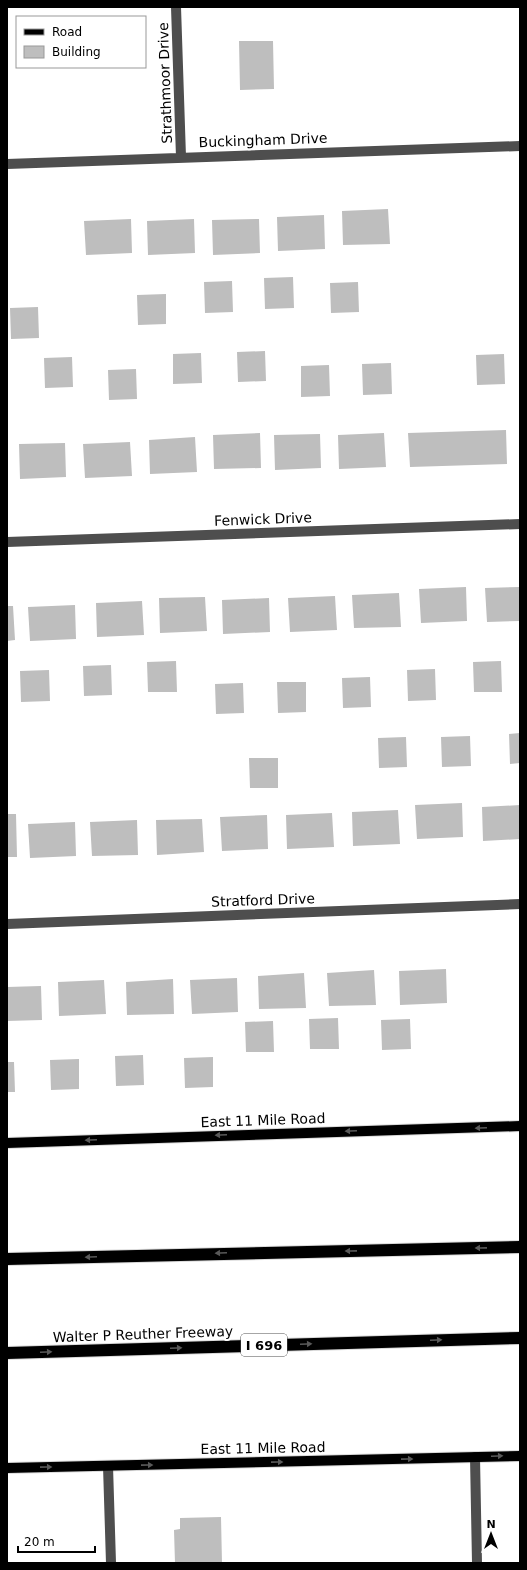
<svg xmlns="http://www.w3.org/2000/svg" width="527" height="1570" font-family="'DejaVu Sans',sans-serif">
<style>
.building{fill:#bebebe}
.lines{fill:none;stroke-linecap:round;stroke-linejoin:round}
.major-casing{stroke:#dbdbdb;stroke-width:12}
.highway-casing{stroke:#dbdbdb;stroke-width:14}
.minor{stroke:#4e4e4e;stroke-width:10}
.major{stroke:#000;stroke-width:10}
.highway{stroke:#000;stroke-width:12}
.oneway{fill:#595959}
.labels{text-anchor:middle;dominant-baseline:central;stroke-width:4;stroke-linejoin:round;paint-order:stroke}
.shield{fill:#fff;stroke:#4c4c4c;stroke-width:1}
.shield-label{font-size:13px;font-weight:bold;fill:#000}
.street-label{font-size:14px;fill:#000;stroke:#fff}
</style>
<rect width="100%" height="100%" fill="#fff"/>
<path class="building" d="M239 41H273L274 89 240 90Z
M388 209 390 244 343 245 342 211Z
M324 215 325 249 278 251 277 217Z
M131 219 132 253 86 255 84 221Z
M194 219 195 253 148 255 147 221Z
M259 219 260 253 213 255 212 220Z
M293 277 294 308 265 309 264 278Z
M232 281 233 312 205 313 204 282Z
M358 282 359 312 331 313 330 283Z
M166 294V324L138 325 137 295Z
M38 307 39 338 11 339 10 308Z
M265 351 266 381 238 382 237 352Z
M201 353 202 383 173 384V354Z
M504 354 505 384 477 385 476 355Z
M72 357 73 387 45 388 44 358Z
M391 363 392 394 363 395 362 364Z
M329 365 330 396 301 397V366Z
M136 369 137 399 109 400 108 370Z
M506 430 507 464 410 467 408 433Z
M260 433 261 468 214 469 213 435Z
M384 433 386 467 339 469 338 435Z
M320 434 321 468 275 470 274 435Z
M195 437 197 472 150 474 149 440Z
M130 442 132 476 85 478 83 444Z
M65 443 66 477 20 479 19 444Z
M466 587 467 621 421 623 419 589Z
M520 587V621L487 622 485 588Z
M399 593 401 627 354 628 352 595Z
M335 596 337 630 290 632 288 598Z
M205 597 207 631 160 633 159 598Z
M269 598 270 632 223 634 222 600Z
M142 601 144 635 97 637 96 603Z
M75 605 76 639 30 641 28 607Z
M7 606H13L15 640 7 641Z
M176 661 177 692H148L147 662Z
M501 661 502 692H474L473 662Z
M111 665 112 695 84 696 83 666Z
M435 669 436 700 408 701 407 670Z
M49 670 50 701 21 702 20 671Z
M370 677 371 707 343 708 342 678Z
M277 682H306V712L278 713Z
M243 683 244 713 216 714 215 684Z
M520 733V763L510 764 509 734Z
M470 736 471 766 442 767 441 737Z
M406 737 407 767 379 768 378 738Z
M249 758H278V788H250Z
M462 803 463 837 417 839 415 805Z
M520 805V839L483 841 482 807Z
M398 810 400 844 353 846 352 812Z
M332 813 334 847 287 849 286 815Z
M7 814H16L17 857H7Z
M267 815 268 849 222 851 220 817Z
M202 819 204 852 157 855 156 820Z
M137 820 138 855 92 856 90 822Z
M75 822 76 856 30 858 28 824Z
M446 969 447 1003 400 1005 399 971Z
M374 970 376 1005 329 1006 327 973Z
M304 973 306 1008 259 1009 258 976Z
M237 978 238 1012 192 1014 190 980Z
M173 979 174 1014 127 1015 126 982Z
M104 980 106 1014 59 1016 58 982Z
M41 986 42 1020 7 1021V987Z
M338 1018 339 1049H310L309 1019Z
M410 1019 411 1049 382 1050 381 1020Z
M273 1021 274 1052H246L245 1022Z
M143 1055 144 1085 116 1086 115 1056Z
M213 1057V1087L185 1088 184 1058Z
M79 1059V1089L51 1090 50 1060Z
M7 1062H14L15 1092H7Z
M221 1517 222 1563H175L174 1530 180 1529V1518Z"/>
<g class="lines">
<defs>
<path id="major" d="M7 1143 520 1126
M7 1468 520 1456"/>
<path id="highway" d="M7 1259 520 1247
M7 1353 520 1338"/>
</defs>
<use href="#major" class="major-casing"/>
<use href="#highway" class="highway-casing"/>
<path class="minor" d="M176 7 181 157
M7 164 520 146
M7 542 520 524
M7 924 520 904
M475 1457 477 1563
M108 1466 111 1563"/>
<use href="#major" class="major"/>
<use href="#highway" class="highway"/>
</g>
<defs><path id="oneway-solid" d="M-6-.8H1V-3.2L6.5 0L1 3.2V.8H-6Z"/></defs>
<g class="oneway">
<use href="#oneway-solid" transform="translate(481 1128) rotate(178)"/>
<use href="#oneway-solid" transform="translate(351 1131) rotate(178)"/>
<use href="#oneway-solid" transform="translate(221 1135) rotate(178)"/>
<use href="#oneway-solid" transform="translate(91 1140) rotate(178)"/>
<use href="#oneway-solid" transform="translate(481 1248) rotate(179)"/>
<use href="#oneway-solid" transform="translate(351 1251) rotate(179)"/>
<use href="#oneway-solid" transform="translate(221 1253) rotate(178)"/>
<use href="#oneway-solid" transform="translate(91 1257) rotate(178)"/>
<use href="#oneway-solid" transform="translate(436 1340) rotate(-2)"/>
<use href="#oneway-solid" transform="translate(306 1344) rotate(-2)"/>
<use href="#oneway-solid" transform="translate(176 1348) rotate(-2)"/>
<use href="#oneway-solid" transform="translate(46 1352) rotate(-2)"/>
<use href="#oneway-solid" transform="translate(497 1456) rotate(-2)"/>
<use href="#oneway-solid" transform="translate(407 1459) rotate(-1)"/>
<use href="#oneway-solid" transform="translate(277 1462) rotate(-1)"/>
<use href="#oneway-solid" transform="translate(147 1465) rotate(-1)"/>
<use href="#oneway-solid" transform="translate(46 1467) rotate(-1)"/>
</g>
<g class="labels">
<rect class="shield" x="241" y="1334" width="46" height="22" rx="3"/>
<g class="shield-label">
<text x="264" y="1345">I 696</text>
</g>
<g class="street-label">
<text transform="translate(165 83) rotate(-92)">Strathmoor Drive</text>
<text transform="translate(263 140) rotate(-2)">Buckingham Drive</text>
<text transform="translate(263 519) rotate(-2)">Fenwick Drive</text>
<text transform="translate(263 900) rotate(-2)">Stratford Drive</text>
<text transform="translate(263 1120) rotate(-2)">East 11 Mile Road</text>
<text transform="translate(143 1334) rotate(-2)">Walter P Reuther Freeway</text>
<text transform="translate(263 1448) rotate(-1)">East 11 Mile Road</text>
</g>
</g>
<rect width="527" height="1570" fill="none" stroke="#000000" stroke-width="16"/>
<rect x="16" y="16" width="130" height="52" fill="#ffffff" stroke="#999999"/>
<rect x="24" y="29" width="20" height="6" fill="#000000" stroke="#999999"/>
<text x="52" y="36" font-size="12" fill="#000000">Road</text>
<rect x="24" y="46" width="20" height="12" fill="#bebebe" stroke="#999999"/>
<text x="52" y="56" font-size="12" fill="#000000">Building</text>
<g transform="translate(491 1534)" stroke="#ffffff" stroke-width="3" paint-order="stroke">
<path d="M0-3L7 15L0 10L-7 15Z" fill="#000000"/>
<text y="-6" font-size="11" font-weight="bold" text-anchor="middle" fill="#000000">N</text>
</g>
<path d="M18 1546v6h77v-6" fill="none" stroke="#000000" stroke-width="2"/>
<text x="24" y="1546" font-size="12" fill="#000000" stroke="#ffffff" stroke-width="3" paint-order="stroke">20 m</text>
</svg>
